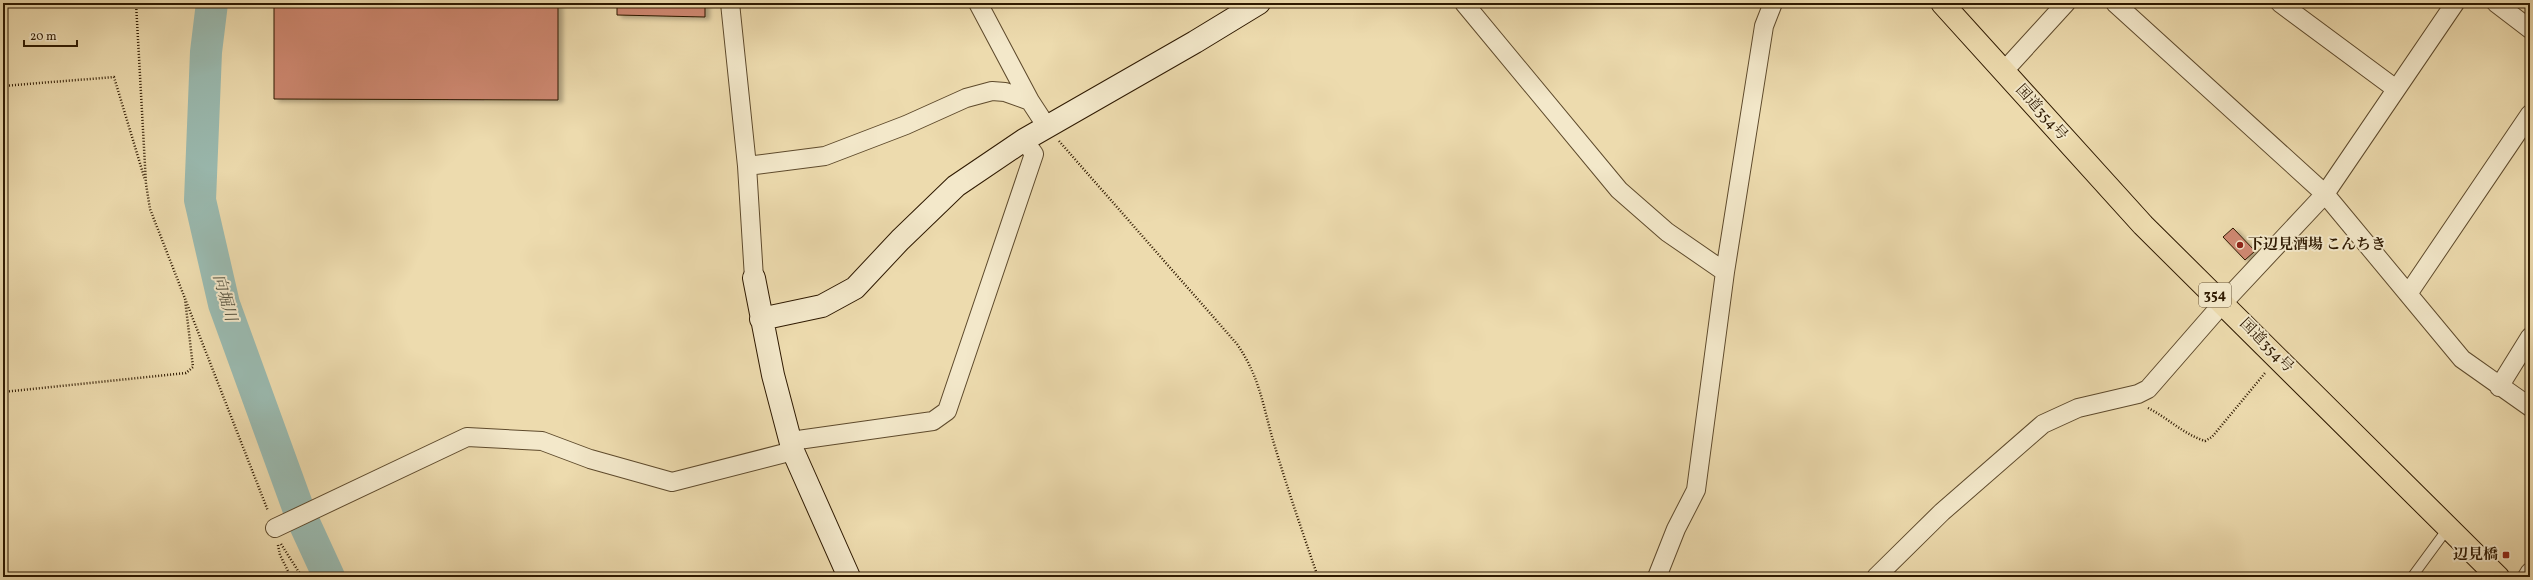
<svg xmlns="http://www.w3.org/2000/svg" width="2533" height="580" font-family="Vollkorn,'Noto Serif JP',serif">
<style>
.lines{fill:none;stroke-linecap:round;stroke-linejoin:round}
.river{stroke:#9abab0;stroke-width:32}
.building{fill:#ce8871;stroke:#2e1900;filter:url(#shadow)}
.lane-casing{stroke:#5e4a2c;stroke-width:11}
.street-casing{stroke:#5e4a2c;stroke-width:20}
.secondary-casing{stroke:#2e1900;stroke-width:24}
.highway-casing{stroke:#2e1900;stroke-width:24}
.path{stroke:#2e1900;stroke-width:2.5;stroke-dasharray:1 2;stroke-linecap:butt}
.lane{stroke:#f3e8ca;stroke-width:9}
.street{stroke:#f3e8ca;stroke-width:18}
.secondary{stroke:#f3e8ca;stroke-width:22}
.highway{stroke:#eddbae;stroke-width:22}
.poi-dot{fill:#8f2418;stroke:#f3e8ca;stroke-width:1.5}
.labels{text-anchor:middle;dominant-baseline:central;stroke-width:4;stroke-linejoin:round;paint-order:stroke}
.shield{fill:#f3e8ca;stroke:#69573d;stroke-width:1}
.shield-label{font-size:14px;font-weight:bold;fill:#2e1900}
.street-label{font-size:15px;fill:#2e1900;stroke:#f3e8ca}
.poi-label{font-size:15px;font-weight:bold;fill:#2e1900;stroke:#f3e8ca;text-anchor:start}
.water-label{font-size:16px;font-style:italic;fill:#54513e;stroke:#f3e8ca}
</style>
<defs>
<filter id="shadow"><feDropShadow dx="4.5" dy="2.5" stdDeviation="2" flood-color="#0004"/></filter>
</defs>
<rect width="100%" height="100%" fill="#eddbae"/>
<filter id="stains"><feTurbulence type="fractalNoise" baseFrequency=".005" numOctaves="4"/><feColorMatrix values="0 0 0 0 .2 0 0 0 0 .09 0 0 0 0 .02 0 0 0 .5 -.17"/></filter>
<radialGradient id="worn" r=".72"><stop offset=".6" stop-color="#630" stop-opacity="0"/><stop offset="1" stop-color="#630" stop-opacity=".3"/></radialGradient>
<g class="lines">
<path class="river" d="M212 3 206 52 200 200 224 304 301 516 329 577"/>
</g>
<path class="building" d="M274 3H558V100L274 99Z
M617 3H705V17L617 15Z
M2233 228 2255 251 2245 260 2223 237Z"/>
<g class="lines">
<defs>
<path id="lane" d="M2412 577 2448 528"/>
<path id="street" d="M730 3 747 166 754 278
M978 3 1030 101
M1464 3 1619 190 1667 232 1725 272
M2115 3 2325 194 2462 359 2530 407
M2280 3 2396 89
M2496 3 2530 29
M2003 72 2066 3
M747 166 825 156 906 125 966 98 992 91 1005 92 1030 101 1047 127
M2408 294 2530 114
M2499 387 2530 337
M791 441 933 421 947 411 1034 154 1024 140
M275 528 467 437 542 441 590 459 672 482 793 451
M1657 577 1676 529 1696 490 1725 272 1764 26 1773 3
M1876 577 1942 512 2043 424 2078 408 2138 394 2148 389 2223 303 2325 194 2455 3
M2527 577 2530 572"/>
<path id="secondary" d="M754 278 773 375 793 451 849 577
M761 319 822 306 855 288 900 240 956 186 1024 140 1195 42 1259 3"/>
<path id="highway" d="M1942 3 2143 225 2498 577"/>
</defs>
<use href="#lane" class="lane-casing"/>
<use href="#street" class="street-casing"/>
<use href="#secondary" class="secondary-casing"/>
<use href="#highway" class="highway-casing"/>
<path class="path" d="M136 3 146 184 150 209 268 511
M3 86 114 77 145 180
M1059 141 1237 344C1261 379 1263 408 1275 447 1288 490 1303 534 1318 577
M3 392 186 373 193 367 185 299
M2148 408C2168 418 2183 434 2205 441L2212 437 2265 373
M281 544 302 577
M278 545 280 555 291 577"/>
<use href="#lane" class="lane"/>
<use href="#street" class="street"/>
<use href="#secondary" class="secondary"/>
<use href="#highway" class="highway"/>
</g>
<g class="poi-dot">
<circle cx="2240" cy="245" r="4"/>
<rect x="2502" y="551" width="8" height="8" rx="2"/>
</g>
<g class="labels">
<rect class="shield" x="2199" y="283" width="32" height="24" rx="3"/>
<g class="shield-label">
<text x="2215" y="295">354</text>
</g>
<g class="street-label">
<text transform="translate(2041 113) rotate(48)">国道354号</text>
<text transform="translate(2266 346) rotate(45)">国道354号</text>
</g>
<g class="poi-label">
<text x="2248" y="245">下辺見酒場 こんちき</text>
<text x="2498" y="555" text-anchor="end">辺見橋</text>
</g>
<g class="water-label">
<text transform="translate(224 298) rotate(74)">向堀川</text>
</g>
</g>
<rect width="2533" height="580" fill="none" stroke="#eddbae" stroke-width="16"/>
<rect x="4" y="4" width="2525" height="572" fill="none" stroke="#2e1900" stroke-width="2"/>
<rect x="8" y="8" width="2517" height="564" fill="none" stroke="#2e1900"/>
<path d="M24 40v6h53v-6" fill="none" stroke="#2e1900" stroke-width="2"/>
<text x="30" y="40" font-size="12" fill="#2e1900" stroke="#f3e8ca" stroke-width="3" paint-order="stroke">20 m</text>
<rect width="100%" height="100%" filter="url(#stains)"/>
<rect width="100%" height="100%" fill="url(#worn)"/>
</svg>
